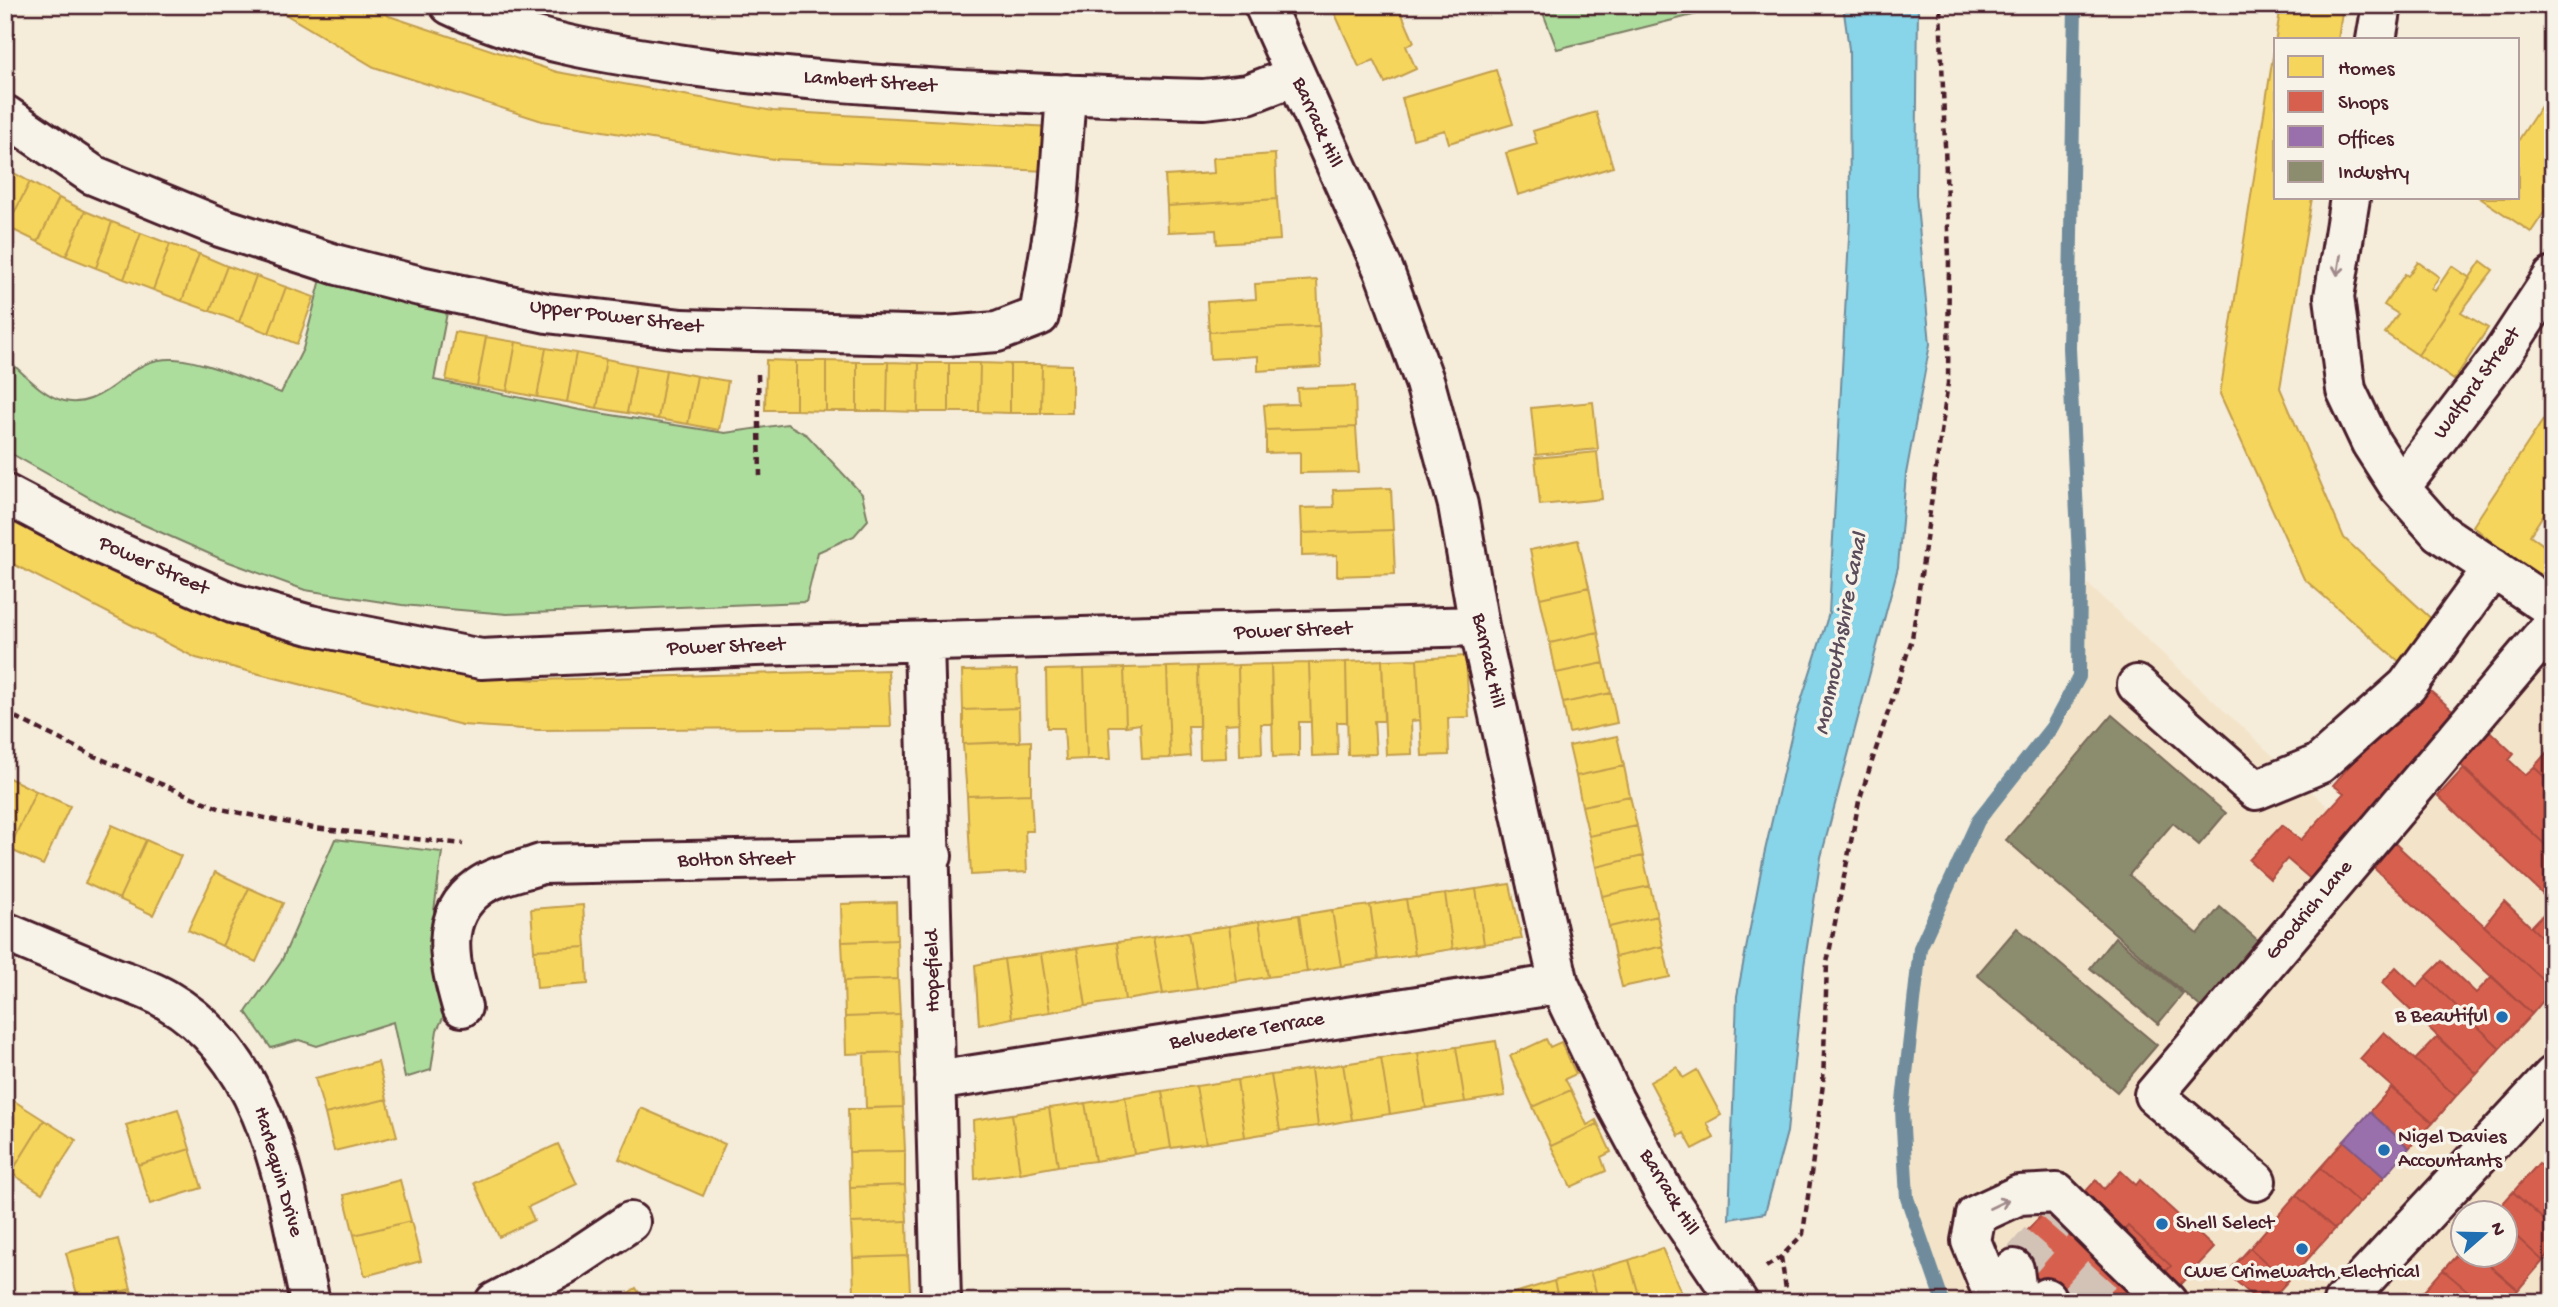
<svg xmlns="http://www.w3.org/2000/svg" width="2558" height="1307" font-family="'Gochi Hand',sans-serif">
<style>
.built{fill:#f3e4c9;fill-rule:evenodd}
.green{fill:#addd9d;stroke:#7c7e64;stroke-width:2}
.water{fill:#88d4e8;stroke:#6f8c9c;stroke-width:2}
.homes{fill:#f6d55c;stroke:#c29e4d;stroke-width:2}
.shops{fill:#d6604d;stroke:#ac4c43;stroke-width:2}
.offices{fill:#9970ab;stroke:#815885;stroke-width:2}
.industry{fill:#8c8c6e;stroke:#786b5a;stroke-width:2}
.lines{fill:none;stroke-linecap:round;stroke-linejoin:round}
.stream{stroke:#6f8c9c;stroke-width:14}
.minor-tunnel{stroke:#d3c3b7;stroke-width:38;stroke-dasharray:38 19;stroke-linecap:butt}
.minor-casing{stroke:#4a1f2b;stroke-width:44}
.major-casing{stroke:#4a1f2b;stroke-width:44}
.path{stroke:#4a1f2b;stroke-width:4.5;stroke-dasharray:7 5;stroke-linecap:butt}
.minor{stroke:#f7f3e8;stroke-width:38}
.major{stroke:#f7f3e8;stroke-width:38}
.oneway{stroke:#a0898a}
.poi-dot{fill:#1f6fb2;stroke:#f7f3e8;stroke-width:2.5}
.labels{text-anchor:middle;dominant-baseline:central;stroke-width:7;stroke-linejoin:round;paint-order:stroke}
.street-label{font-size:21px;fill:#4a1f2b;stroke:#f7f3e8}
.poi-label{font-size:21px;fill:#4a1f2b;stroke:#f7f3e8;text-anchor:start}
.water-label{font-size:23px;font-style:italic;fill:#5a4c5a;stroke:#f7f3e8}
</style>
<rect width="100%" height="100%" fill="#f5ecda"/>
<filter id="ink" filterUnits="userSpaceOnUse"><feTurbulence type="fractalNoise" baseFrequency=".0143" numOctaves="2"/><feDisplacementMap in="SourceGraphic" scale="14" xChannelSelector="R" yChannelSelector="G"/><feConvolveMatrix kernelMatrix="1 2 1 2 8 2 1 2 1" color-interpolation-filters="sRGB"/></filter>
<g filter="url(#ink)">
<path class="built" d="M2080 577 2367 843 2553 624V1302H1943L1907 1198 1902 1110 1920 948 1978 821 2052 727 2079 677ZM2464 1212H2506V1254H2464Z"/>
<path class="green" d="M1540 5H1733L1557 49Z
M310 256 451 292 434 380 580 410 725 433 787 424 807 435 862 494 868 520 854 536 818 552 806 602 507 614 402 605 305 590 221 559 115 512 5 450V357C51 400 70 423 125 377 140 365 154 358 174 359 203 360 252 382 281 393L303 349 320 283Z
M335 839 442 852 434 911 453 998 437 1030 431 1070 405 1078 393 1022 317 1046 299 1040 271 1048 246 1012 281 962Z"/>
<path class="water" d="M1843 5H1918L1916 194 1930 344 1906 474 1898 567 1821 857 1804 966 1787 1132 1765 1213 1729 1219 1737 996 1764 855 1795 720 1829 613 1850 219 1849 49Z"/>
<path class="homes" d="M270 5H371L389 16 557 72 773 111 1051 127 1047 171 773 159 542 121 374 67Z
M1331 5H1398L1414 42 1406 46 1416 69 1385 83 1374 60 1359 67Z
M2281 5H2343L2338 40H2276V198H2312L2280 388 2344 538 2438 625 2409 670 2304 579 2220 394Z
M1496 70 1513 124 1449 143 1445 130 1413 139 1402 98Z
M2553 88V199L2531 232 2480 198H2518V141Z
M1596 112 1613 167 1518 195 1506 153 1537 144 1533 131Z
M1275 154 1277 199 1167 206 1165 176 1214 173 1213 158Z
M5 168 30 182 7 227 5 225Z
M30 182 59 198 38 242 7 227Z
M59 198 85 211 66 256 38 242Z
M1277 199 1280 240 1217 244 1216 230 1168 232 1167 206Z
M85 211 112 222 96 268 66 256Z
M112 222 141 233 124 279 96 268Z
M141 233 170 244 153 290 124 279Z
M170 244 199 254 182 301 153 290Z
M199 254 227 266 210 311 182 301Z
M2481 261 2493 270 2461 312 2488 328 2454 380 2418 355Z
M2418 262 2439 277 2431 289 2435 291 2452 266 2470 278 2418 355 2385 333 2398 314 2384 305 2405 274 2408 276Z
M227 266 256 276 239 322 210 311Z
M256 276 286 287 269 333 239 322Z
M1317 280 1319 326 1209 332 1207 302 1256 299 1255 284Z
M286 287 314 297 297 344 269 333Z
M1319 326 1321 367 1258 371V356L1210 359 1209 332Z
M455 332 486 337 477 386 446 380Z
M486 337 516 342 507 391 477 386Z
M516 342 546 348 537 397 507 391Z
M546 348 576 353 567 402 537 397Z
M576 353 606 359 597 408 567 402Z
M606 359 636 365 627 413 597 408Z
M766 360 796 361V410H765Z
M796 361H826V411L796 410Z
M826 361 857 362V411H826Z
M857 362H888L887 411H857Z
M888 362 919 363 918 412 887 411Z
M919 363H949V412H918Z
M949 363H980L979 412H949Z
M980 363 1010 364V413L979 412Z
M1010 364H1042L1041 413H1010Z
M1042 364 1072 365V413H1041Z
M636 365 666 370 658 419 627 413Z
M666 370 697 376 688 424 658 419Z
M697 376 728 381 719 430 688 424Z
M1355 386 1356 427 1266 430 1264 405 1298 404 1297 388Z
M1593 402 1598 449 1536 455 1531 408Z
M2553 405V500L2530 535 2553 552V563L2544 579 2500 549 2473 526Z
M1356 427 1359 472 1300 473V452L1266 453V430Z
M1597 452 1602 499 1540 505 1535 458Z
M1391 488 1393 530 1302 533 1301 508 1334 507 1333 490Z
M20 515 466 675 538 680 888 670 891 727 538 730 462 725 196 658 5 560V542Z
M1393 530 1395 574 1337 576V555L1302 556V533Z
M1578 540 1589 587 1540 598 1530 550Z
M1589 587 1598 632 1550 643 1540 598Z
M1598 632 1604 663 1556 673 1550 643Z
M1466 656 1469 717 1448 718 1449 755 1422 756 1417 659Z
M1417 659 1420 720 1411 721 1412 754 1386 755 1382 660Z
M1382 660 1384 721H1374L1376 754 1348 755 1346 662Z
M1346 662 1347 722H1337L1338 755 1312 756 1309 663Z
M1309 663 1311 722H1299V756L1273 757 1271 664Z
M1604 663 1611 693 1563 703 1556 673Z
M1271 664 1273 724H1261L1262 754 1240 755 1238 665Z
M1238 665 1239 723 1225 724 1226 758 1200 759 1198 666Z
M1198 666 1199 726H1188L1190 756 1170 758 1167 667Z
M1167 667 1170 758 1142 759 1140 724 1126 726 1124 668Z
M1124 668 1126 726H1109L1111 759H1087L1084 669Z
M1084 669 1087 759 1066 760 1064 728H1047L1046 670Z
M1017 670 1019 708 963 710 962 671Z
M1611 693 1617 723 1569 733 1563 703Z
M1019 708 1020 742 963 744V710Z
M1617 736 1624 766 1576 776 1569 746Z
M1031 741V794L967 796 963 744Z
M1624 766 1630 796 1582 806 1576 776Z
M5 776 36 791 9 849 5 848Z
M36 791 70 806 43 865 9 849Z
M1031 794 1033 831H1025L1027 872 971 875 967 796Z
M1630 796 1637 826 1589 836 1582 806Z
M112 825 146 840 119 899 85 883Z
M1637 826 1643 856 1596 867 1589 836Z
M146 840 181 856 153 915 119 899Z
M1643 856 1650 886 1602 896 1596 867Z
M215 872 249 888 222 946 188 930Z
M1510 884 1522 939 1484 944 1476 889Z
M1650 886 1657 916 1609 927 1602 896Z
M249 888 283 903 256 962 222 946Z
M1476 889 1484 944 1453 949 1445 894Z
M1445 894 1453 949 1415 955 1406 899Z
M1406 899 1415 955 1378 960 1370 905Z
M896 902 897 940 842 942 841 904Z
M583 905 586 947 534 950 531 909Z
M1370 905 1378 960 1341 966 1332 910Z
M1332 910 1341 966 1307 972 1299 915Z
M1299 915 1307 972 1268 977 1259 921Z
M1657 916 1663 946 1615 957 1609 927Z
M1259 921 1268 977 1237 982 1229 926Z
M1229 926 1237 982 1197 989 1188 932Z
M1188 932 1197 989 1163 994 1153 937Z
M1153 937 1163 994 1125 1000 1117 942Z
M897 940 898 979 844 981 842 942Z
M1117 942 1125 1000 1086 1006 1077 948Z
M1663 946 1670 977 1622 987 1615 957Z
M586 947 588 984 537 988 534 950Z
M1077 948 1086 1006 1050 1012 1041 954Z
M1041 954 1050 1012 1012 1018 1004 959Z
M1004 959 1012 1018 979 1025 975 965Z
M898 979 900 1015 845 1017 844 981Z
M900 1015 901 1052 846 1054 845 1017Z
M1546 1039 1550 1047 1561 1042 1576 1074 1565 1079 1571 1090 1533 1107 1510 1056Z
M1496 1041 1505 1096 1465 1102 1456 1047Z
M1456 1047 1465 1102 1426 1108 1418 1053Z
M901 1052 903 1107 866 1108 864 1053Z
M1418 1053 1426 1108 1390 1114 1381 1058Z
M1381 1058 1390 1114 1352 1120 1343 1064Z
M378 1062 387 1099 325 1114 315 1078Z
M1343 1064 1352 1120 1318 1126 1311 1069Z
M1677 1067 1683 1078 1697 1070 1721 1115 1707 1123 1714 1138 1693 1149 1684 1133 1679 1136 1650 1082Z
M1311 1069 1318 1126 1280 1131 1271 1075Z
M1271 1075 1280 1131 1245 1137 1237 1080Z
M1237 1080 1245 1137 1206 1143 1196 1086Z
M1196 1086 1206 1143 1171 1148 1162 1091Z
M1571 1090 1587 1125 1596 1120 1598 1124 1551 1146 1533 1107Z
M1162 1091 1171 1148 1134 1154 1125 1097Z
M1125 1097 1134 1154 1095 1161 1085 1103Z
M11 1099 44 1120 11 1173 5 1169V1109Z
M387 1099 397 1136 334 1151 325 1114Z
M1085 1103 1095 1161 1058 1166 1049 1108Z
M903 1107 905 1151 849 1152 848 1109Z
M641 1108 725 1144 703 1196 619 1159Z
M1049 1108 1058 1166 1020 1173 1012 1114Z
M178 1109 190 1149 138 1165 126 1125Z
M1012 1114 1020 1173 975 1179 973 1120Z
M44 1120 76 1140 42 1193 11 1173Z
M1598 1124 1611 1152 1601 1157 1606 1171 1571 1187 1551 1146Z
M558 1144 577 1184 528 1207 534 1220 499 1237 474 1183Z
M190 1149 202 1188 150 1204 138 1165Z
M905 1151V1185L850 1187 849 1152Z
M400 1180 411 1221 354 1235 344 1195Z
M905 1185 907 1221 851 1223 850 1187Z
M411 1221 421 1261 365 1276 354 1235Z
M907 1221 908 1256 853 1258 851 1223Z
M118 1239 131 1289 79 1302 66 1253Z
M1662 1248 1685 1301 1641 1302 1629 1260Z
M908 1256 910 1292 854 1295 853 1258Z
M1629 1260 1641 1302H1599L1590 1271Z
M1590 1271 1599 1302H1559L1554 1281Z
M1554 1281 1559 1302H1524L1521 1291Z
M636 1288 645 1302H615Z
M131 1289 134 1302H83Z
M1521 1291 1524 1302H1488L1487 1301Z
M910 1292V1302H854V1295Z"/>
<path class="shops" d="M2421 683 2463 719 2320 887 2287 859 2270 879 2249 860 2282 825 2301 840 2344 793 2333 785Z
M2480 722 2514 754 2509 760 2525 775 2534 767 2553 785V852L2450 755Z
M2553 745V785L2534 767Z
M2463 769 2553 852V904L2438 796Z
M2387 836 2553 989 2532 1014 2365 860Z
M2504 901 2553 948V989L2484 926Z
M2553 904V948L2531 927Z
M2442 961 2476 993 2492 976 2532 1014 2500 1048 2426 977Z
M2396 967 2417 987 2426 977 2500 1048 2477 1074 2382 983Z
M2384 1032 2456 1096 2433 1123 2360 1059Z
M2437 1037 2477 1074 2456 1096 2415 1060Z
M2391 1088 2433 1123 2409 1148 2370 1112Z
M2344 1141 2384 1177 2359 1203 2320 1168Z
M2539 1163 2553 1175V1228L2513 1192Z
M2320 1168 2359 1203 2335 1229 2296 1195Z
M2121 1171 2136 1185 2140 1180 2214 1248 2173 1292 2159 1279 2171 1266 2128 1226 2117 1239 2077 1201 2096 1180 2104 1189Z
M2513 1192 2553 1228V1250L2543 1261 2506 1227V1212H2495Z
M2296 1195 2335 1229 2287 1282 2250 1248Z
M2044 1212 2097 1260 2128 1226 2171 1266 2140 1299 2144 1302H2050L2003 1258Z
M2506 1227 2543 1261 2518 1290 2476 1254H2506Z
M2464 1247V1254H2476L2518 1290 2508 1302H2481L2443 1270Z
M2250 1248 2287 1282 2269 1302H2259L2227 1273Z
M2443 1270 2481 1302 2416 1300Z"/>
<path class="offices" d="M2370 1112 2409 1148 2384 1177 2344 1141Z"/>
<path class="industry" d="M2112 715 2226 813 2199 845 2173 823 2129 875 2198 934 2220 907 2260 942 2203 1009 2006 840Z
M2017 928 2157 1045 2117 1092 1977 975Z
M2115 937 2183 994 2158 1024 2090 968Z"/>
<g class="lines">
<path class="stream" d="M1943 1302 1907 1198 1902 1110 1920 948 1978 821 2052 727 2079 677 2080 577 2069 348 2075 5"/>
<path class="minor-tunnel" d="M2014 1269 2055 1222
M2076 1302 2119 1254"/>
<defs>
<path id="minor" d="M450 5C526 42 608 54 691 66 860 89 1033 94 1204 99L1248 94 1295 76
M1264 5 1384 271 1425 383 1458 505 1479 626 1559 984 1614 1100 1664 1193 1738 1302
M2376 40 2382 5
M5 115 93 175 220 227 338 265 420 286 547 313 682 329 946 336 997 332 1039 316 1058 203 1066 94
M2350 198 2334 297 2346 390 2371 443 2400 488 2439 532 2553 609
M2400 488 2503 353 2553 277
M5 494 98 543 232 603 310 625 481 659 755 646 1479 626
M924 641 941 1302
M2137 685 2256 790 2319 764 2407 686 2493 568
M5 932C41 947 77 962 113 977 131 984 151 990 167 1000 272 1061 286 1194 310 1302
M462 1007C450 964 437 917 479 887 495 875 522 871 541 864L932 856
M935 1081 1559 984
M2256 1181 2154 1095 2553 624
M2014 1269 2018 1302
M495 1302 564 1266 630 1222
M1996 1302 1971 1241 1976 1215 2019 1195 2057 1193 2167 1302
M2046 1302V1298"/>
<path id="major" d="M2343 1302 2553 1076"/>
</defs>
<use href="#minor" class="minor-casing"/>
<use href="#major" class="major-casing"/>
<path class="path" d="M758 374 760 476
M5 712 89 754 221 809 314 828 463 844
M1781 1257 1788 1302
M1766 1267 1781 1257 1803 1234 1823 1084 1827 963 1859 801 1912 639 1948 383 1949 258 1940 5"/>
<use href="#minor" class="minor"/>
<use href="#major" class="major"/>
</g>
<defs><path id="oneway-shaft" d="M-6 0H5M1.5-3L5.5 0L1.5 3" fill="none" stroke-width="1.6" stroke-linecap="round" stroke-linejoin="round" transform="scale(1.75)"/></defs>
<g class="oneway">
<use href="#oneway-shaft" transform="translate(2339 265) rotate(99)"/>
<use href="#oneway-shaft" transform="translate(1999 1204) rotate(-25)"/>
</g>
</g>
<g class="poi-dot">
<circle cx="2502" cy="1017" r="7"/>
<circle cx="2384" cy="1150" r="7"/>
<circle cx="2162" cy="1224" r="7"/>
<circle cx="2302" cy="1249" r="7"/>
</g>
<g class="labels">
<g class="street-label">
<text transform="translate(870 83) rotate(4)">Lambert Street</text>
<text transform="translate(1316 123) rotate(66)">Barrack Hill</text>
<text transform="translate(616 318) rotate(7)">Upper Power Street</text>
<text transform="translate(2478 384) rotate(-54)">Walford Street</text>
<text transform="translate(153 567) rotate(24)">Power Street</text>
<text transform="translate(1293 632) rotate(-2)">Power Street</text>
<text transform="translate(726 648) rotate(-2)">Power Street</text>
<text transform="translate(1487 661) rotate(78)">Barrack Hill</text>
<text transform="translate(736 861) rotate(-1)">Bolton Street</text>
<text transform="translate(2310 911) rotate(-50)">Goodrich Lane</text>
<text transform="translate(934 971) rotate(-91)">Hopefield</text>
<text transform="translate(1247 1032) rotate(-9)">Belvedere Terrace</text>
<text transform="translate(277 1172) rotate(74)">Harlequin Drive</text>
<text transform="translate(1668 1193) rotate(59)">Barrack Hill</text>
</g>
<g class="poi-label">
<text x="2488" y="1017" text-anchor="end">B Beautiful</text>
<text x="2398" y="1138">Nigel Davies<tspan x="2398" dy="24">Accountants</tspan></text>
<text x="2176" y="1224">Shell Select</text>
<text x="2302" y="1273" text-anchor="middle">CWE Crimewatch Electrical</text>
</g>
<g class="water-label">
<text transform="translate(1842 634) rotate(-79)">Monmouthshire Canal</text>
</g>
</g>
<rect width="2558" height="1307" fill="none" stroke="#f7f3e8" stroke-width="28"/>
<rect x="14" y="14" width="2530" height="1279" fill="none" stroke="#4a1f2b" stroke-width="2.5" filter="url(#ink)"/>
<rect x="2274" y="38" width="245" height="161" fill="#f7f3e8" stroke="#b29e9c" stroke-width="2"/>
<rect x="2288" y="56" width="35" height="21" fill="#f6d55c" stroke="#b29e9c" stroke-width="2"/>
<text x="2338" y="74" font-size="21" fill="#4a1f2b">Homes</text>
<rect x="2288" y="91" width="35" height="21" fill="#d6604d" stroke="#b29e9c" stroke-width="2"/>
<text x="2338" y="108" font-size="21" fill="#4a1f2b">Shops</text>
<rect x="2288" y="126" width="35" height="21" fill="#9970ab" stroke="#b29e9c" stroke-width="2"/>
<text x="2338" y="144" font-size="21" fill="#4a1f2b">Offices</text>
<rect x="2288" y="161" width="35" height="21" fill="#8c8c6e" stroke="#b29e9c" stroke-width="2"/>
<text x="2338" y="178" font-size="21" fill="#4a1f2b">Industry</text>
<g transform="translate(2484 1234) rotate(70)"><circle r="33" fill="#f7f3e8" stroke="#b29e9c" stroke-width="2"/>
<path d="M0-5L12 26L0 18L-12 26Z" fill="#1f6fb2"/>
<text y="-10" font-size="19" font-weight="bold" text-anchor="middle" fill="#4a1f2b">N</text>
</g>
</svg>
